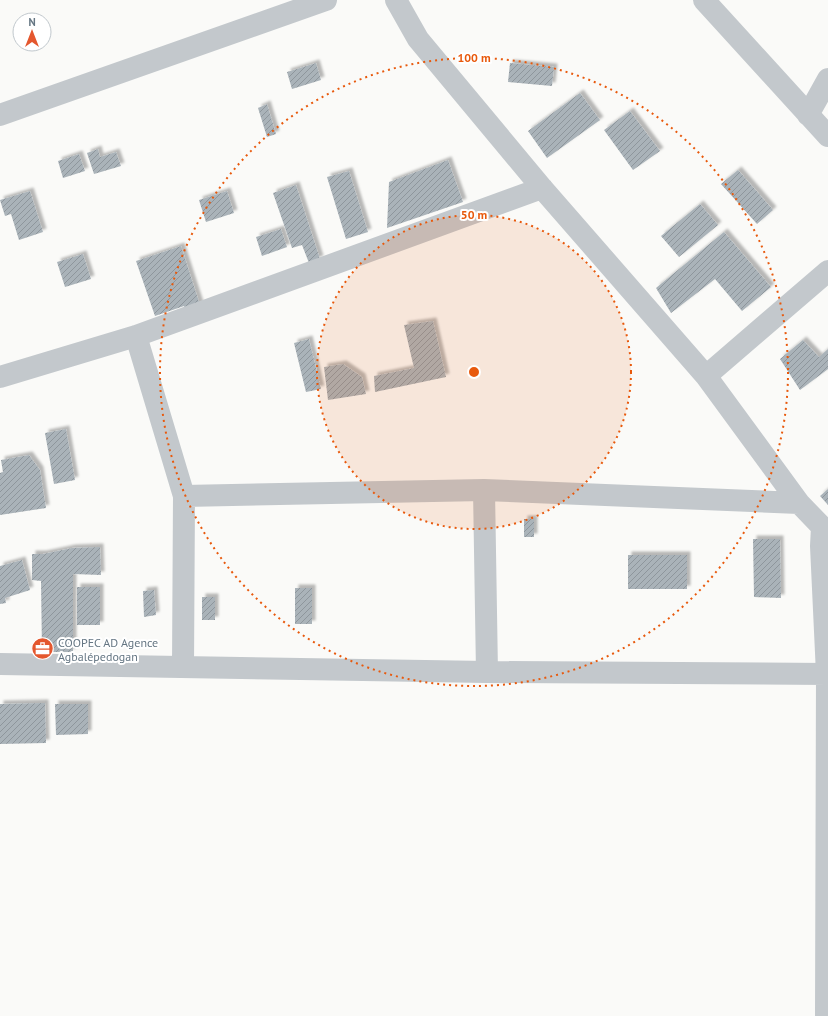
<svg xmlns="http://www.w3.org/2000/svg" width="828" height="1016" font-family="'PT Sans',sans-serif">
<style>
.building{fill:url(#building-hatch);filter:url(#shadow)}
.lines{fill:none;stroke-linecap:round;stroke-linejoin:round}
.minor{stroke:#c3c8cc;stroke-width:22}
.ring{fill:none;stroke:#e8590c;stroke-width:2;stroke-dasharray:2 4}
.labels{text-anchor:middle;dominant-baseline:central;stroke-width:4;stroke-linejoin:round;paint-order:stroke}
.poi-label{font-size:12px;fill:#657683;stroke:#fff;text-anchor:start}
.centre{fill:#e8590c;stroke:#fff;stroke-width:2}
.ring-label{font-size:12px;text-anchor:middle;font-weight:bold;fill:#e8590c;stroke:#fff;stroke-width:4;stroke-linejoin:round;paint-order:stroke}
</style>
<defs>
<pattern id="building-hatch" width="6" height="6" patternUnits="userSpaceOnUse"><rect width="6" height="6" fill="#aab3b9"/><path d="M-1 1l2-2M0 6l6-6M5 7l2-2" fill="none" stroke="#8e969c"/></pattern>
<filter id="shadow"><feDropShadow dx="3.5" dy="-3.5" stdDeviation="1" flood-color="#0004"/></filter>
</defs>
<rect width="100%" height="100%" fill="#fafaf8"/>
<path class="building" d="M316 63 321 80 292 89 287 72Z
M510 63 554 67 552 86 508 82Z
M580 93 600 120 547 158 528 131Z
M267 104 276 134 267 137 258 108Z
M630 111 660 151 633 170 604 130Z
M98 149 100 157 116 152 121 166 94 174 87 153Z
M79 154 85 171 63 178 58 161Z
M448 160 463 202 387 228 389 182Z
M738 170 773 210 757 224 721 184Z
M349 171 368 232 346 239 327 177Z
M296 185 320 259 309 263 302 245 292 248 273 193Z
M30 191 43 232 19 240 11 214 5 216 0 200Z
M227 191 234 213 206 222 199 200Z
M700 204 718 225 679 257 661 236Z
M281 229 287 247 262 256 256 237Z
M724 232 771 287 742 311 715 279 671 313 656 288Z
M181 246 201 308 186 314 184 306 155 316 136 261Z
M83 254 91 279 65 287 57 262Z
M433 321 446 377 375 392 374 376 414 368 404 325Z
M309 339 321 389 306 392 294 343Z
M803 340 819 357 828 349V369L800 390 780 359Z
M343 364 362 377 366 394 328 400 324 367Z
M66 429 75 480 54 484 45 433Z
M29 455 40 470 46 508 0 515V473L3 472 1 460Z
M828 489V505L820 496Z
M524 519H534V537H524Z
M753 539H780L781 598 754 597Z
M100 547 101 575 73 574V652H42L41 581 32 580V554H43L72 548Z
M628 555H687V589H628Z
M22 560 30 590 5 598 6 603 0 604V566Z
M77 587H100V625H77Z
M295 588H312V624H295Z
M154 590 156 615 144 617 143 591Z
M202 597H215V620H202Z
M45 703 46 743 0 744V704Z
M55 704H88V734L56 735Z"/>
<g class="lines">
<path class="minor" d="M396 0 418 39 542 188 706 376 799 503 822 527 821 546 827 674 826 1016
M704 0 828 136
M0 115 326 0
M808 115 828 79
M136 336 184 496 183 667
M706 376 828 271
M0 377 136 336 542 188
M484 490 487 672
M184 496 484 490 799 503
M0 664 487 672 828 674"/>
</g>
<circle cx="474" cy="372" r="157" fill="#e8590c" fill-opacity=".12"/>
<g class="ring">
<circle cx="474" cy="372" r="157"/>
<circle cx="474" cy="372" r="314"/>
</g>
<defs>
<symbol id="office-disc" viewBox="-11 -11 22 22"><circle r="9.5" fill="#e4572e" stroke="#fff"/><path d="M-6-3h4V-5.5h4V-3h4V5H-6ZM-1-4.5V-3h2v-1.5ZM-6 0V1H6V0Z" fill="#fff"/></symbol>
</defs>
<g fill-rule="evenodd">
<use href="#office-disc" x="30" y="636" width="25" height="25"/>
</g>
<g class="labels">
<g class="poi-label">
<text x="58" y="642">COOPEC AD Agence<tspan x="58" dy="14">Agbalépedogan</tspan></text>
</g>
</g>
<circle cx="474" cy="372" r="6" class="centre"/>
<g class="ring-label">
<text x="474" y="62">100 m</text>
<text x="474" y="219">50 m</text>
</g>
<g transform="translate(32 32)"><circle r="19" fill="#ffffff" stroke="#c1c8cd"/>
<path d="M0-3L7 15L0 10L-7 15Z" fill="#e4572e"/>
<text y="-6" font-size="11" font-weight="bold" text-anchor="middle" fill="#657683">N</text>
</g>
</svg>
